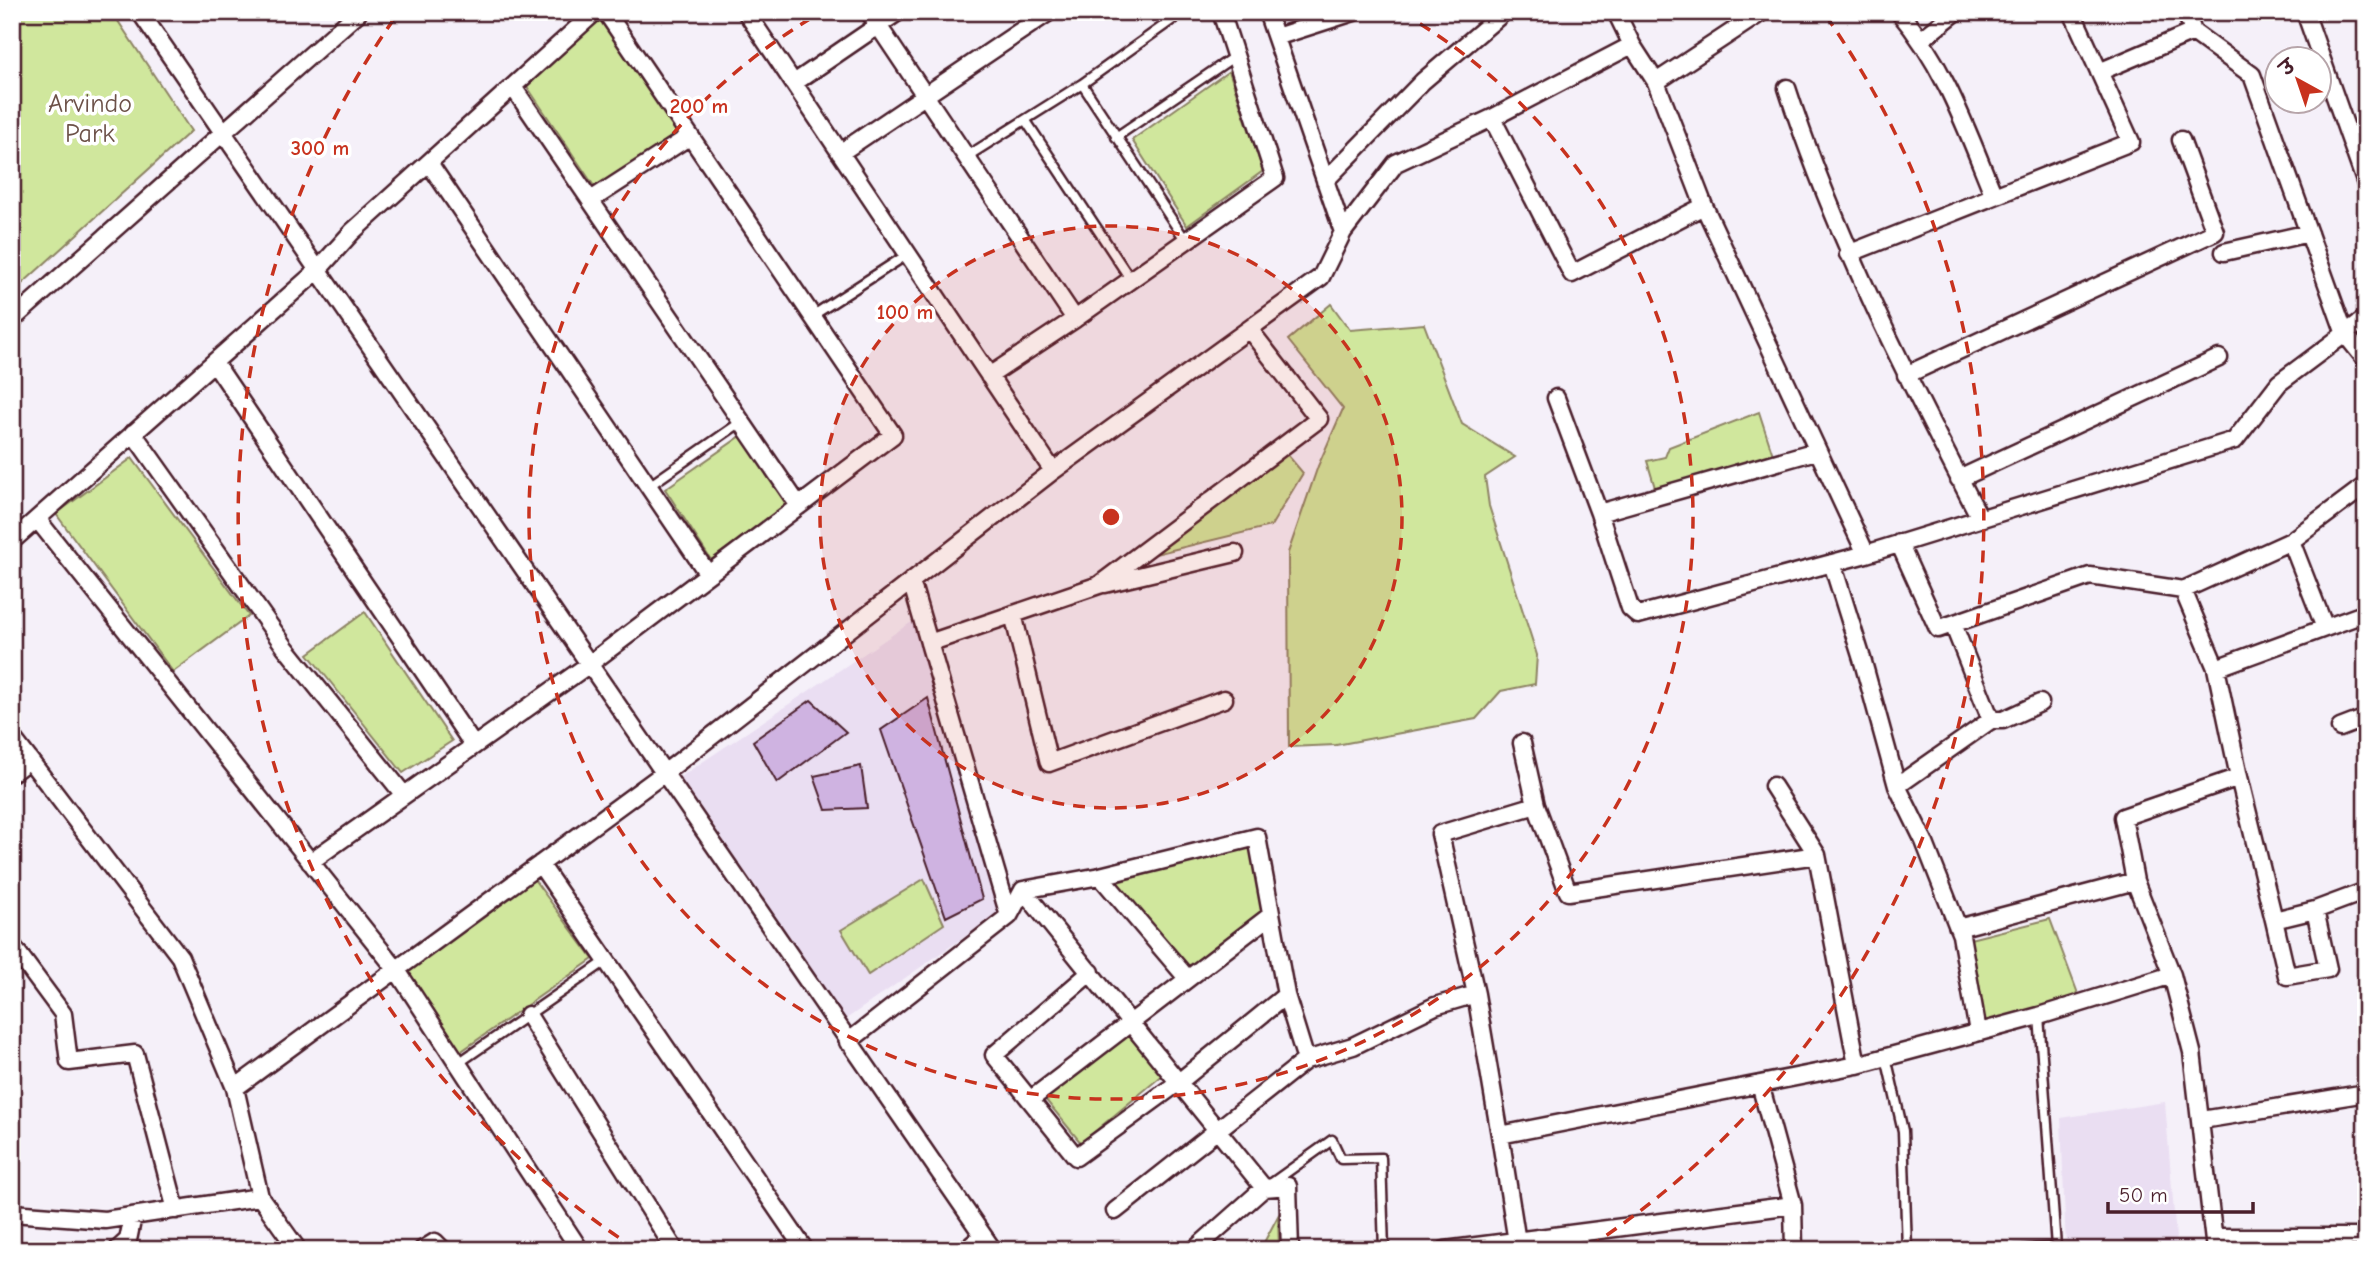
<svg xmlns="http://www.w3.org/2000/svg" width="2378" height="1262" font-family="'Comic Neue','Playpen Sans Deva',sans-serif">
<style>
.built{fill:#eadef2}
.green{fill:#d0e79d;stroke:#8d8364;stroke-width:2}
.building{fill:#cfb3e1;stroke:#4a1f2b;stroke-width:2}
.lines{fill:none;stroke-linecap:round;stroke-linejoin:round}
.lane-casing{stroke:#4a1f2b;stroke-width:13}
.street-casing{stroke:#4a1f2b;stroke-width:21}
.lane{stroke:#fff;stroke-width:8}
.street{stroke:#fff;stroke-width:16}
.ring{fill:none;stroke:#c8321e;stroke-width:3.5;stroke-dasharray:12 9}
.labels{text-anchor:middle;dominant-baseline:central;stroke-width:7;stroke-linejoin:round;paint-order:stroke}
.park-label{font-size:26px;fill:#6c5148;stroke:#fff}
.centre{fill:#c8321e;stroke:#fff;stroke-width:3.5}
.ring-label{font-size:21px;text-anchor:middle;font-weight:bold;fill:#c8321e;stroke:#fff;stroke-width:7;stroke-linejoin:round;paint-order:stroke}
</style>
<rect width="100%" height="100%" fill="#f5f0f9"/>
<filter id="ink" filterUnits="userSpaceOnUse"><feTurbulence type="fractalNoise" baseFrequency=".0143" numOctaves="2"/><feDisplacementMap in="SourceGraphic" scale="14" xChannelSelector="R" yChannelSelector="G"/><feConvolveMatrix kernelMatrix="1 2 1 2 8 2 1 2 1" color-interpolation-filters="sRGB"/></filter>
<g filter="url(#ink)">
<path class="built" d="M919 617 1000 912 846 1019 680 777Z
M2165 1102 2177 1250H2066L2061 1118Z"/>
<path class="green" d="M12 12H112L191 131 12 293Z
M599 17 678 132 596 189 526 85Z
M1229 71 1263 171 1187 226 1132 140Z
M1331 304 1350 330 1424 324 1462 424 1515 457 1485 477 1489 506 1537 655 1535 684 1501 691 1476 719 1336 745 1289 747 1288 553 1318 466 1343 409 1288 340Z
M1759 412 1774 458 1656 491 1647 461 1665 457 1669 447Z
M741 436 788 504 711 560 665 489Z
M1286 453 1303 473 1271 526 1147 556Z
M132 458 249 616 173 672 56 514Z
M365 612 452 741 403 773 308 654Z
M1252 844 1264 912 1185 969 1114 883Z
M533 878 593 959 460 1052 407 973Z
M924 879 944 924 868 975 841 930Z
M2050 919 2080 999 1982 1026 1970 939Z
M1127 1034 1164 1074 1081 1143 1045 1099Z
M1278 1216 1279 1250H1260Z"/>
<path class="building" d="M928 698 982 899 946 917 881 730Z
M811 700 846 732 777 783 753 741Z
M861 766 867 808 826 810 814 776Z"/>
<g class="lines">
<defs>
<path id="lane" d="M1082 84 1186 241
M1026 121 1131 280
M1116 137 1235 56
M966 157 1082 84 1183 12
M812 316 908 254
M649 486 741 422
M1886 1057 1903 1131 1907 1250
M457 1064 606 961
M1269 1185 1332 1140 1341 1159 1381 1158 1384 1250
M2015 1250 2056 1247 2039 1016"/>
<path id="street" d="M140 12 993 1250
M746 12 1053 471
M869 12 1075 319 989 376
M1267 12 1343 232
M1616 12 1632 45
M1899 12C1945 66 1967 131 1994 196
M2186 12 2193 32
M2305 12 2366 184
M1276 37 1354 12
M1922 39 1956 12
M2099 72 2193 32 2252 75 2345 334 2366 360
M1656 82 1762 12
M794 83 898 12
M513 87 799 506
M1787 88C1836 239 1907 378 1980 518
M1492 118 1572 274 1704 206
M840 153 1049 12
M429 163 708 574
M1325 181 1423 81 1504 12
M591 200 690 136
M2224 252 2309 233
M1848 254 2131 142 2072 12
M1075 319 1275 178 1221 12
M12 320 359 12
M214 362 474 746
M1906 375 2215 232 2181 140
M1556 398 1599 513 1630 608 1638 615 1866 554
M133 433 285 647 404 795
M1959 479 2219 358
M1599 513 1816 451
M37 519 396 969 580 1250
M12 541 317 271 352 232 595 12
M2291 541 2325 628
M1899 543 1938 629 2090 576 2183 590 2291 541 2366 485
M1832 563 1863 662 1897 786 1924 841 1961 935 1978 1032
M911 581 1009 916
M1105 584 1235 553
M2183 590 2216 668
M1013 614 1049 763 1224 699
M1953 624 1991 720
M929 643 1099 585 1319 419 1249 329
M2340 728 2366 718
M12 737 180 957 235 1088 260 1197 298 1250
M1522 743 1536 805
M12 773 29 760
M2239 777 2274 920
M1773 786 1817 855
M1897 786 1991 720H2003L2040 703
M1536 805 1568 892 1817 855 1857 1065 1500 1135 1476 994 1440 834Z
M310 862 588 665 893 435 606 12
M540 864 805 1250
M1100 876 1187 978
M1023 890 1264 1188
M2315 910 2328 969 2287 976 2274 920 2315 910 2366 891
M1958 928 2135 881
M12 945 63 1014 69 1062 135 1054 176 1210
M1091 972 994 1055 1076 1157 1179 1082 1286 995
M528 1015 675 1250
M848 1042 1009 916 1023 890 1100 876 1257 837 1286 995 1306 1060 1353 1046 1435 1006 1476 994
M1857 1065 2039 1016 2172 975
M1760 1084 1793 1205 1794 1250
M235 1088 663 774 1053 471 1321 277 1343 232 1396 163 1492 118 1632 45 1656 82 1704 206 1866 554 2235 440 2279 383 2366 318
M1030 1100 1271 915
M2202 1120 2366 1093
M1500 1135 1517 1242
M1115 1211 1306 1060
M12 1213 105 1220 260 1197
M2214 1237H2366
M117 1250 128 1240 133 1216
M422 1250 435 1242 443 1250
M966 1250 982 1236
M1194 1250 1264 1188 1288 1186 1290 1250
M1445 1250 1793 1205
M2215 1250 2192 1052 2172 975 2135 881 2123 817 2239 777 2216 668 2366 613"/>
</defs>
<use href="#lane" class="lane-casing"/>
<use href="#street" class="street-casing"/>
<use href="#lane" class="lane"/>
<use href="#street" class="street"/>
</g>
</g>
<circle cx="1111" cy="517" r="291" fill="#c8321e" fill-opacity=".12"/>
<g class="ring">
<circle cx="1111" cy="517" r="291"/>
<path d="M1402 13A582 582 0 1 1 820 13"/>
<path d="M636 1249A873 873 0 0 1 396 16M1826 16A873 873 0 0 1 1586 1249"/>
</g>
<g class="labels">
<g class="park-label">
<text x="90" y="104">Arvindo<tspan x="90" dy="30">Park</tspan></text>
</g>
</g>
<circle cx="1111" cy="517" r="10" class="centre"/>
<g class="ring-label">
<text x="699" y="113">200 m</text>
<text x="320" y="155">300 m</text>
<text x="905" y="319">100 m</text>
</g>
<rect width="2378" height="1262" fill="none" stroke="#fff" stroke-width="42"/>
<rect x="21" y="21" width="2336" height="1220" fill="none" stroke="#4a1f2b" stroke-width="2.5" filter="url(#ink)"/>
<g transform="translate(2298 80) rotate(320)"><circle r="33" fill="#ffffff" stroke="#b7a5aa" stroke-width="2"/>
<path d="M0-5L12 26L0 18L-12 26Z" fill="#c8321e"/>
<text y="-10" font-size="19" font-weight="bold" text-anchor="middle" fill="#4a1f2b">उ</text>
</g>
<path d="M2108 1202v10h145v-10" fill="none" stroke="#4a1f2b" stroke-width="3.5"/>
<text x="2119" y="1202" font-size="21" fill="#4a1f2b" stroke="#ffffff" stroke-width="5" paint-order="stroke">50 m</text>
</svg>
